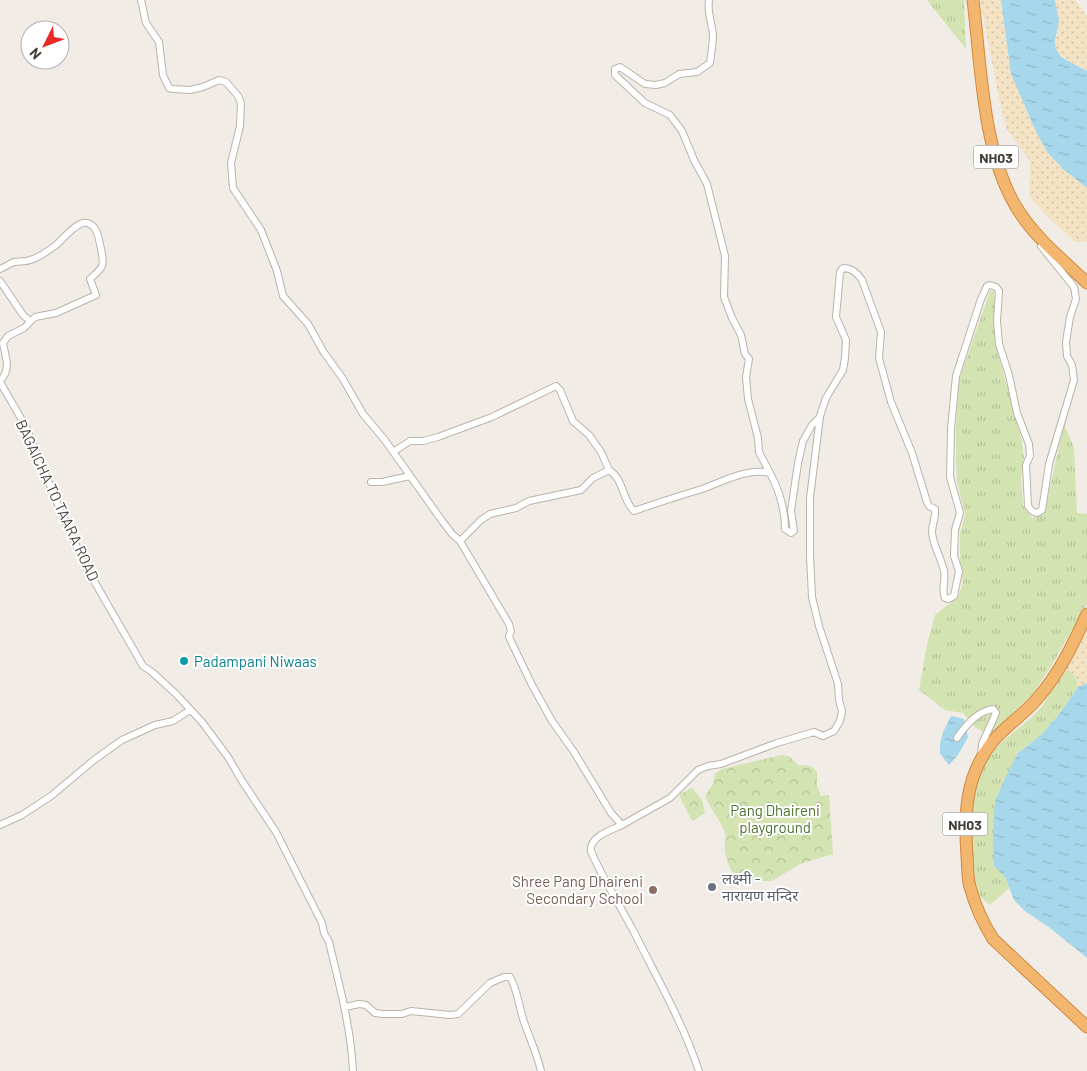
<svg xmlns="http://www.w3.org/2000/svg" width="1087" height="1071" font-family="Barlow,'Noto Sans Devanagari',sans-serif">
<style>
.grass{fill:url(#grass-tufts)}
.forest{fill:url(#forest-crowns)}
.sand{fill:url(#sand-dots)}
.water{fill:url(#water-ripples)}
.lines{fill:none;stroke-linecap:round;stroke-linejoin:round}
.street-casing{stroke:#bcb3a9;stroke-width:8}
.highway-casing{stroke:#d18940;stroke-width:13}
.street{stroke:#fff;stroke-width:6}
.highway{stroke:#f3b66f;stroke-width:11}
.culture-dot{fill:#0f9aa8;stroke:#fff;stroke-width:2}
.worship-dot{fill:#6b7280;stroke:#fff;stroke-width:2}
.education-dot{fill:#8d6e63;stroke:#fff;stroke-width:2}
.labels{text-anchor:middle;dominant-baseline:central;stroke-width:4;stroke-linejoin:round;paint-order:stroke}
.shield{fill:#fff;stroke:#7b7672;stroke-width:1}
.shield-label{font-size:14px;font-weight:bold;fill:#433c36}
.street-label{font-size:15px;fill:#433c36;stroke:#fff}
.culture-label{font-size:15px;fill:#0d838f;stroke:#fff;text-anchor:start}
.park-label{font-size:15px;fill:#4f712d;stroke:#fff}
.worship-label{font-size:15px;fill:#5b616d;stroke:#fff;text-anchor:start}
.education-label{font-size:15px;fill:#785e54;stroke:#fff;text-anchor:end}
</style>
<defs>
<pattern id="grass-tufts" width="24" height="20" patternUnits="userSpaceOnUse" patternTransform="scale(1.25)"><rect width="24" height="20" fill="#d3e3b1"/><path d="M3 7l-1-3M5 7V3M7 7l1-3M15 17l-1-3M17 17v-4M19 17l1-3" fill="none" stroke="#b6c499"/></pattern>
<pattern id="forest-crowns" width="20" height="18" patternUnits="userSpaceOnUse" patternTransform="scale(1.25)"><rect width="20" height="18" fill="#d3e3b1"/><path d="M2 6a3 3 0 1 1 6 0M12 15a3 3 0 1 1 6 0" fill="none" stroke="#b6c499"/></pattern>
<pattern id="sand-dots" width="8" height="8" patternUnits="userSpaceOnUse" patternTransform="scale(1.25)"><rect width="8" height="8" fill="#f3e3c4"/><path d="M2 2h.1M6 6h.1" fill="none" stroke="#d2c4a9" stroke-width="1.8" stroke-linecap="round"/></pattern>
<pattern id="water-ripples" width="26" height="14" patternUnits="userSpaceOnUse" patternTransform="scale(1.25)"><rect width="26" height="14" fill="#a6d7ea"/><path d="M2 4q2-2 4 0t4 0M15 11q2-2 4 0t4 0" fill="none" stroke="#90b9c9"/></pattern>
</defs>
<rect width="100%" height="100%" fill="#f1ece6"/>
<path class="grass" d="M928 0H964L966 49 927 0Z
M990 291H994L996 347 1021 436 1024 457 1021 476 1023 506 1032 518 1044 514 1064 424 1074 448 1077 513 1087 514V603L1053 663 1033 694 989 736 974 726 963 713 945 710 919 690 927 644 935 615 958 597 963 583 960 561V534L965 514 957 481 956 461V427L959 380Z
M1068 670 1075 676 1078 687 1060 713 1041 735 1018 753 995 801 1005 877 1009 888 990 905 976 893C972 852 963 783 994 750 1008 734 1029 723 1042 706 1051 694 1055 678 1068 670Z"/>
<path class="forest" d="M781 755 789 756 798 765 811 766 817 772V785L821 796 829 795 833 854 800 864 772 881H739C731 872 726 861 725 850 724 843 727 837 724 830 719 818 710 809 705 796L713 784 715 774 722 769Z
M692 788 702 800 705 813 693 821 691 819 680 797V794Z"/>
<path class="sand" d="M980 0H1001L1011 74 1037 134 1048 153 1063 169 1087 188V242H1075L1047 216 1029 196 1030 161 1007 130 999 98Z
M1055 0H1075L1087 16V71L1061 56 1056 49 1055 41 1058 31Z
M1087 630V683L1078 687 1075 676 1068 670 1061 674Z"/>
<path class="water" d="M1001 0H1055L1059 21 1055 41 1056 49 1061 57 1087 71V188L1063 169 1048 153 1037 134 1011 74Z
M1087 683V958L1050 928 1025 911 1014 900 1005 877 994 866 993 834 995 801 1007 774 1018 753 1041 735 1060 713 1078 687Z
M951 716 964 719 968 737 958 755 949 765 940 754V744L943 732Z"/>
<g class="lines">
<defs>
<path id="street" d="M141 0 146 23 159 42 163 75 169 88 173 89 190 90 203 87 219 80 226 82 238 96 241 103 240 126 231 163 233 188 261 230 277 271 283 296 308 324 323 351 343 379 363 414 384 439 440 518 452 534 460 541 509 624 511 631 509 637 532 685 552 721 574 752 611 813 622 825 670 798 698 770 708 766 721 764 777 743 814 732 823 736 834 731 840 721 842 711 839 700 838 684 819 626 812 597 810 555V498L820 416 826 398 843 370 845 358 846 340 836 317 840 272 843 268C852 268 857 273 862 280L881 332 879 358 891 402 912 453 927 502 929 506 935 509C936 518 932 524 932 532 933 546 941 557 944 571 946 580 941 590 945 598L948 599 954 596 959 571 954 556 955 530 960 513 950 477 951 429 956 376 981 299 987 286 990 285 996 287 999 291 997 321 999 344 1009 375 1017 413 1029 444 1030 456 1026 465 1028 506 1032 511 1037 513 1042 510 1049 464 1074 380 1072 365 1067 356 1066 342 1070 317 1076 299 1074 287 1041 246
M0 269C5 267 9 264 14 262 19 261 25 262 30 260 39 258 49 250 56 245 63 239 78 220 87 223 98 225 99 241 101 249 105 267 103 267 90 279L96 295 56 313 35 317 24 328 8 336 3 343C5 356 12 369 0 381
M0 281 23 315 30 321
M0 382 26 427 61 512 86 567 143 666 152 672 176 694 202 722 228 757 242 781 276 832 322 923 324 933 329 942C339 984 351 1027 353 1071
M393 452 410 441H423L438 437 492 417 556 386 560 390 573 421 589 435 601 452 609 470
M770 473C779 490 785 509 785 529L791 533 794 531 791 511 798 463 803 441 812 425 820 417
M371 482H382L410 476
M460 541 481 520 490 514 516 508 529 501 581 490 593 478 609 470C624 479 622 500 634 511 657 503 679 496 702 489 722 482 748 467 770 473L759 452 758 438 748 399 746 377 749 359 745 354 741 335 732 318 724 297 725 256 707 184 694 160 682 131 670 115 645 103 615 75V69L620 67 645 84 656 85 665 83 679 74 697 72 710 63C711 54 713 44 713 35 712 23 707 13 709 0
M957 738C965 726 978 711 993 709L996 713 982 744 981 755
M0 825 22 815 51 796 94 760 122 740 155 725 173 721 190 710
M622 825C611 830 589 837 591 851 603 880 620 905 634 932 657 978 683 1023 699 1071
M345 1007 359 1004 366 1005 375 1013 383 1014H402L411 1011 450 1015 458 1014 490 983 504 977H510C517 989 519 1005 523 1019 529 1037 537 1053 541 1071"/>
<path id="highway" d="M973 0C981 64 982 148 1015 205 1032 235 1062 259 1087 283
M1087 614C1073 644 1059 674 1037 699 1024 714 1006 726 993 741 965 776 964 814 967 856 968 866 967 877 970 887 975 905 983 923 993 939L1087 1027"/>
</defs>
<use href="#street" class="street-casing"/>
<use href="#highway" class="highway-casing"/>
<use href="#street" class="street"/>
<use href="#highway" class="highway"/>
</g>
<circle class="culture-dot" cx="184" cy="661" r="5"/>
<circle class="worship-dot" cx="712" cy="887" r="5"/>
<circle class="education-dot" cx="653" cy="890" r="5"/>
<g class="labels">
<g class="shield">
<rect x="973.5" y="145.5" width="45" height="23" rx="4"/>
<rect x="942.5" y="812.5" width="45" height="23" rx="4"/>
</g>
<g class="shield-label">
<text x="996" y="157">NH03</text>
<text x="965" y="824">NH03</text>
</g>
<g class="street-label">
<text transform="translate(58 500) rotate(65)">BAGAICHA TO TAARA ROAD</text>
</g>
<g class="culture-label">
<text x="194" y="661">Padampani Niwaas</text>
</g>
<g class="park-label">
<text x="775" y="810">Pang Dhaireni<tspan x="775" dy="17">playground</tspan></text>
</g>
<g class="worship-label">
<text x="722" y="878">लक्ष्मी -<tspan x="722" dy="17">नारायण मन्दिर</tspan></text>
</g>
<g class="education-label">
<text x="643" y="881">Shree Pang Dhaireni<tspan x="643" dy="17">Secondary School</tspan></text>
</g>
</g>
<g transform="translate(45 45) rotate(228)"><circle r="24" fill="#ffffff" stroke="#b4b1af"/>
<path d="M0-4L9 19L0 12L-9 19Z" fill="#ea2924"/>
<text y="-8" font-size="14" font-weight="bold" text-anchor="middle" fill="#433c36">N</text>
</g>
</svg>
